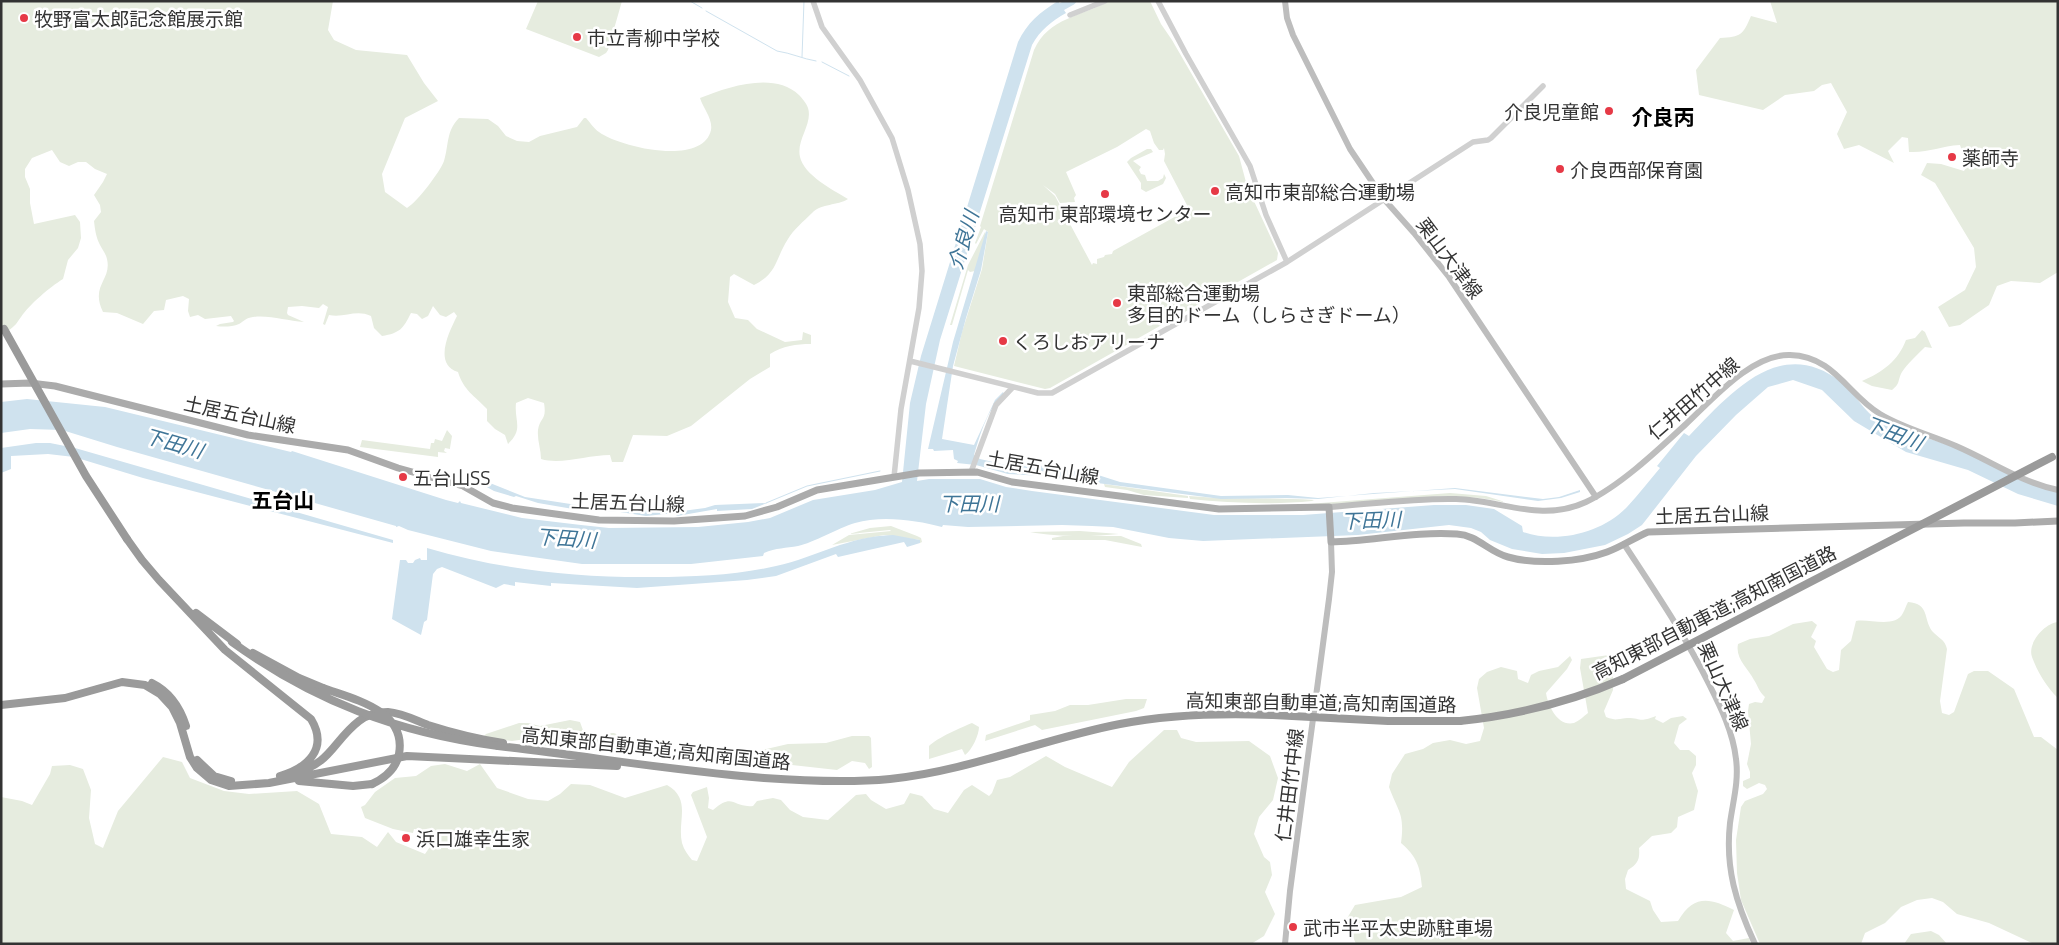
<svg xmlns="http://www.w3.org/2000/svg" width="2059" height="945" font-family="'Titillium Web','Noto Sans JP',sans-serif">
<style>
.green{fill:#e6ecdf;fill-rule:evenodd}
.water{fill:#cfe2ee}
.lines{fill:none;stroke-linecap:round;stroke-linejoin:round}
.stream{stroke:#cfe2ee;stroke-width:1}
.river{stroke:#cfe2ee;stroke-width:8}
.tertiary{stroke:#d0d0d0;stroke-width:5.5}
.secondary{stroke:#bdbdbd;stroke-width:6}
.primary{stroke:#ababab;stroke-width:7}
.motorway{stroke:#9a9a9a;stroke-width:8}
.motorway-bridge{stroke:#9a9a9a;stroke-width:8}
.poi-dot{fill:#e63946;stroke:#fff;stroke-width:2}
.labels{text-anchor:middle;dominant-baseline:central;stroke-width:5;stroke-linejoin:round;paint-order:stroke}
.poi-label{font-size:19px;fill:#333;stroke:#fff;text-anchor:start}
.street-label{font-size:19px;fill:#333;stroke:#fff}
.water-label{font-size:20px;font-style:italic;fill:#3f7597;stroke:#fff}
.quarter-label{font-size:21px;font-weight:bold;fill:#000;stroke:#fff}
</style>
<rect width="100%" height="100%" fill="#fff"/>
<path class="green" d="M1 1H333L328 30 334 40 356 50 407 55 424 83 438 101 405 118 382 174 385 192 407 208C417 202 440 172 444 161 449 145 446 131 459 118L488 119 498 126 506 136 517 141 529 142 540 136 577 127 584 118H586C590 122 594 129 599 132 619 147 703 167 711 130 713 119 703 108 700 98 728 87 774 71 799 95 802 98 807 104 808 108 813 124 796 140 800 157 804 175 833 190 848 199 837 206 822 203 812 213 804 221 793 230 788 239 775 259 778 273 754 285L734 274 730 277 728 302 735 318 748 320 757 329 785 342 802 340 803 332 811 335V344C796 344 783 346 770 354V367L750 379 691 426 667 436 633 435 623 462H612L610 455C588 455 561 465 541 459 541 449 537 440 538 430 540 417 547 421 544 403L528 398 516 403C514 421 524 429 508 444L505 435 495 429 487 421V409C474 395 464 391 458 372 433 364 449 332 457 316L454 312 446 317 440 315 433 306 428 316 422 319 417 314 411 313C403 329 400 333 382 336L374 328 371 316C356 309 345 318 329 315L325 325 323 324 328 307 323 304 319 308 302 306 288 307 287 313 288 315 304 322C287 321 270 315 253 317 246 318 244 321 239 324 232 327 223 327 216 326L220 324 233 322 234 321 231 316 205 319 198 315 190 317 188 311 189 299 183 296 166 300 164 310 154 311 143 324 117 313 103 312C90 285 112 280 107 259 106 254 102 249 100 245 96 237 95 230 94 221L101 212 100 205 94 195 103 182 107 174 95 169 86 162H78L69 166 60 162 52 150 32 158 25 169V177L30 189V203L34 224 75 215 80 222 81 238 78 248 68 260 63 279C50 287 30 304 21 317 16 324 16 325 8 331L1 329Z
M538 1H622L608 50 606 53 599 57 526 29Z
M1109 1H1150L1161 24 1172 40 1239 156 1247 186 1278 253 1277 260 1050 388 1045 389 954 366 962 332 982 269 988 232 984 229 976 244 975 243 981 227 980 226 1034 50C1049 17 1081 17 1109 1ZM1146 129 1150 131 1154 143 1159 150H1163L1164 148 1165 154 1164 161 1189 209 1113 251 1112 254 1105 255 1104 257 1097 259V264L1093 263 1092 265 1055 196 1043 185 1055 194 1060 203 1075 202 1074 198 1076 195 1066 172 1117 147Z
M1770 1H2058V272L2040 283 2011 281 1997 286 1989 305 1960 325 1949 327 1938 307 1965 290 1976 267 1974 248 1935 183 1921 175 1927 163 1941 164 1964 171 1967 166 1960 145C1940 146 1929 153 1909 152L1908 138 1902 137 1888 151 1894 163 1859 145 1844 149 1837 134 1847 112 1831 83 1822 85 1814 91 1785 95 1763 110 1699 95 1696 70 1720 38C1741 37 1743 35 1751 16L1777 23Z
M1147 149H1151L1153 152 1133 161 1141 167 1139 170 1141 174 1145 175 1147 181H1158L1163 178 1164 174 1166 178 1163 184 1146 192 1141 189V183L1127 162 1131 158Z
M985 232C987 245 978 259 975 271L970 272 968 270 952 325H950L968 265Z
M1922 330 1925 332 1932 348 1925 347C1918 354 1907 364 1902 372 1897 381 1901 383 1892 390L1872 386 1862 381C1883 372 1898 361 1906 340L1915 338Z
M447 430 452 436 450 448V449L445 448 444 451 447 453 438 452V457L360 447 362 440 430 449 431 443H434L435 439 442 441Z
M1104 484 1188 496V498L1144 495 1127 490 1105 487Z
M1450 493 1486 496 1505 502 1480 498 1442 496 1313 506 1295 505Z
M1189 496C1231 500 1272 497 1314 500L1312 501C1272 505 1230 503 1190 499Z
M891 526 917 536 921 538 922 542 920 543V540L884 535 832 545 849 535 891 531 890 530 849 534 870 528Z
M1080 531 1119 534C1092 537 1056 537 1030 532Z
M1063 536H1121L1141 544 1142 547 1105 540H1052V538Z
M1908 602C1930 604 1923 618 1932 631 1938 638 1945 639 1947 649L1940 701 1942 713 1949 715 1954 712 1968 674 1974 671H1988L2014 689 2034 737H2041L2058 750V944H2034L1989 923 1957 914 1943 902 1932 898 1917 900 1901 907 1885 923 1865 933 1861 944H1760L1741 900 1737 873 1736 840 1741 807 1745 801 1763 794 1767 789 1765 785 1759 783 1747 789 1743 786V781L1750 778V772L1747 764 1751 744 1748 711 1749 704 1755 702 1762 703 1765 697C1759 692 1758 686 1754 680 1748 668 1735 659 1738 644L1750 639 1769 636 1793 624 1812 621 1817 625 1811 637 1816 641 1814 647 1827 669 1833 672 1839 670 1841 650 1851 641 1856 621C1868 618 1895 629 1903 613 1905 609 1906 606 1908 602Z
M2058 622V698C2047 688 2037 671 2032 657 2027 643 2045 623 2058 622Z
M1609 655 1618 658 1624 663 1613 676V690L1604 711 1606 717C1617 721 1616 719 1627 718 1642 718 1638 723 1656 716L1655 719 1663 723 1671 718 1683 716 1687 719 1679 725 1674 743 1680 750H1689L1696 756V765L1692 773 1698 791 1694 810 1678 817 1677 827 1671 833 1652 836 1639 848C1640 859 1638 864 1628 870L1625 879 1626 889 1650 901 1653 910 1661 922 1678 921C1694 894 1710 898 1734 910L1726 933 1733 941 1749 938 1751 944H1356L1346 920 1355 905 1401 897 1422 887C1420 866 1417 857 1401 843 1405 813 1398 812 1389 787L1392 774 1405 754 1423 749 1433 743 1450 740 1466 744 1480 741 1484 728 1477 688 1479 679 1487 672 1501 667 1517 671 1518 679 1528 683 1531 675 1539 671 1558 667 1570 656 1572 660 1567 669 1546 693C1548 706 1558 727 1574 723 1579 721 1584 716 1588 713L1580 668 1581 659Z
M1126 699H1147L1144 708 1136 711 1042 730 1035 725 985 741 986 735 1030 720V715L1055 711 1070 705H1088Z
M570 720 580 722 584 733 589 734 590 738 606 737 607 733H614L628 739H637L650 746 649 750 636 754 541 745 526 739 512 741 483 737 486 734 519 723H528L540 726Z
M972 723 979 727C979 735 972 750 965 755L962 749 929 759V746C937 738 962 727 972 723Z
M1164 730H1177L1181 738 1196 742 1249 741 1270 756 1278 778 1273 800 1259 817 1254 834 1264 857 1270 862 1272 875 1265 892 1275 914 1264 936 1251 944H1V797L22 801 32 805 50 774 52 766 70 765 83 769 91 790 89 818 95 844 103 848 118 811 163 757 182 762 190 778 224 791 249 794 297 791 319 804 331 834 362 837 377 847 388 832 396 842 425 854 434 841 435 832 414 829 413 833 393 829 365 818 361 807 365 805 375 792 395 778 416 776 431 766 445 764 467 771 480 764 497 788 528 799 548 801 560 794 571 784 590 785 625 798 667 785C692 799 677 821 682 843 684 850 688 855 692 860L697 861 707 837 691 795 693 792 707 787 709 798 708 808 713 810C734 792 732 808 753 806L757 801 773 798 781 800 790 810 803 817 828 820 856 795 866 794 871 800 886 809 904 804 910 793 922 796 934 809 948 813 964 790 972 785 989 796 992 793 997 780 1010 777 1046 756 1065 767 1112 787 1129 762Z
M852 736H869L871 738 872 767 869 769 865 763 852 761 837 770 792 765 766 766 750 763 740 759 726 760 696 753 705 749 712 753 723 750 754 752 788 744 826 743Z
M1931 931 1939 935 1947 944H1904L1911 934Z"/>
<path class="water" d="M1058 1 1066 13C1052 21 1040 30 1032 45L940 340 926 404 917 481 929 479H980L1006 487 1032 491 1214 515H1303L1434 505H1466L1494 509 1522 526 1523 532C1557 544 1602 533 1627 507 1639 494 1649 481 1660 468L1657 466 1684 433 1689 436C1730 394 1780 334 1841 382 1857 395 1865 415 1885 424 1903 433 1923 436 1942 443 1981 457 2020 476 2058 493V506L2018 494 1968 470 1906 452 1854 421 1822 390 1793 380 1768 387 1736 415 1696 456 1642 525 1628 534 1605 545 1564 553 1542 554 1512 549 1490 540 1481 532 1471 528 1449 525 1358 535 1203 541 1169 538 1113 527 1092 526 1062 525 968 527 943 525 942 527C917 520 881 515 855 523 838 528 813 543 798 546 786 548 776 548 764 553L763 556 691 564H582L491 551 408 530 399 526 396 527V526L117 447 62 430 30 429 1 433V402L27 399 105 407 291 452 292 451 446 500 458 503 460 501 461 503 522 518 581 525 609 528 698 527 748 522 770 518 813 500 875 490 902 482 910 403 921 356 1018 42C1027 23 1040 12 1058 1Z
M986 231 988 232 981 270 966 318 953 366 942 439 974 445 995 400 1003 392 1004 394C988 407 980 435 974 455L980 459 1010 466 1030 464 1095 474 1120 482 1221 496 1288 495 1318 498 1455 488 1543 499 1559 497 1580 490V492L1561 498 1538 501 1455 489 1374 493 1318 499 1286 498 1221 499 1043 476 1008 474 976 465 957 463 958 461 954 459 953 450 934 451 933 449H928L953 342Z
M36 443H50L75 448 393 540V543L143 478 74 457 48 454 11 456V469L1 473V448Z
M485 481 525 497 603 509 675 512 705 508 715 505 767 503 752 509 717 511V509L677 516 675 513 646 516 620 512 573 509 538 503 516 496 514 497 494 491 483 485Z
M893 535 920 540V543L907 547 904 542 838 557 836 554 776 576 747 580 637 588 551 583V586L515 582V586L504 584 496 588 442 567 437 569 433 574 427 620 424 622 421 635 392 619 400 560H406L408 563H413L415 560 420 558 421 560H427V548C502 570 577 578 655 577 696 577 737 575 776 566 817 557 848 536 893 535Z"/>
<g class="lines">
<path class="stream" d="M690 1 702 8
M706 11 777 51C791 53 803 59 816 61
M802 57 804 1
M822 62 849 76
M766 503 807 486 880 471"/>
<path class="river" d="M1054 11 1072 1"/>
<path class="tertiary" d="M813 1 822 27 860 80 892 138 908 190 920 244 922 271 919 308 901 409 894 477
M1158 1 1186 54 1250 166 1266 215 1287 262
M1070 15 1105 1
M910 361 1038 393H1052L1287 262 1473 142 1488 140 1491 138 1543 86
M971 472 996 405 1013 387"/>
<path class="secondary" d="M1285 1 1287 18 1293 35 1350 149 1383 198 1414 233 1449 277 1596 497
M1329 507C1371 504 1414 498 1456 499 1502 500 1540 523 1586 502 1620 486 1658 450 1686 424 1712 400 1751 354 1790 355 1834 356 1848 395 1880 414 1903 428 1931 435 1956 446 1991 461 2020 482 2058 490
M1624 544C1654 590 1685 635 1709 684 1721 708 1733 732 1736 759 1739 781 1733 801 1730 823 1725 868 1736 903 1755 944
M1285 944 1290 891 1329 599 1332 572 1331 542"/>
<path class="primary" d="M1 384 30 383 55 386 248 435 348 450 398 468 463 486 493 503 512 508 599 520 674 521 745 516 777 507 817 490 919 473 977 472 1012 482 1219 509 1329 507 1331 542C1373 541 1415 531 1457 534 1477 535 1489 552 1508 557 1536 565 1580 562 1607 552 1621 547 1634 538 1648 532L1964 523H2015L2058 521"/>
<path class="motorway" d="M127 539 142 560 159 580 225 650 311 719C329 749 307 768 280 776
M196 613 237 644
M253 653 299 678 323 688
M152 683C170 692 180 707 186 726
M1 705 65 698 122 682 145 685 160 694 172 707 180 723 190 757 197 768 211 780 229 786 269 783 407 756 617 766
M1460 721C1517 715 1570 702 1623 679
M498 746C587 756 675 771 764 778 806 781 848 783 890 779 969 771 1042 739 1120 724 1171 714 1222 713 1273 715
M197 760 214 776 231 781
M294 773C331 764 333 741 359 721 367 715 378 712 388 712 402 713 415 720 428 725 453 733 478 739 503 743
M299 781 353 786 372 784"/>
<path class="motorway-bridge" d="M4 329 86 476 127 539
M232 642C314 701 398 733 498 746
M1623 679 2052 457
M323 688C353 699 407 710 399 754 396 769 385 778 372 784
M1273 715 1388 721H1460"/>
</g>
<g class="poi-dot">
<circle cx="24" cy="18" r="5"/>
<circle cx="577" cy="37" r="5"/>
<circle cx="1609" cy="111" r="5"/>
<circle cx="1952" cy="157" r="5"/>
<circle cx="1560" cy="169" r="5"/>
<circle cx="1215" cy="191" r="5"/>
<circle cx="1105" cy="194" r="5"/>
<circle cx="1117" cy="303" r="5"/>
<circle cx="1003" cy="341" r="5"/>
<circle cx="403" cy="477" r="5"/>
<circle cx="406" cy="838" r="5"/>
<circle cx="1293" cy="927" r="5"/>
</g>
<g class="labels">
<g class="poi-label">
<text x="34" y="18">牧野富太郎記念館展示館</text>
<text x="587" y="37">市立青柳中学校</text>
<text x="1599" y="111" text-anchor="end">介良児童館</text>
<text x="1962" y="157">薬師寺</text>
<text x="1570" y="169">介良西部保育園</text>
<text x="1225" y="191">高知市東部総合運動場</text>
<text x="1105" y="213" text-anchor="middle">高知市 東部環境センター</text>
<text x="1127" y="292">東部総合運動場<tspan x="1127" dy="22">多目的ドーム（しらさぎドーム）</tspan></text>
<text x="1013" y="341">くろしおアリーナ</text>
<text x="413" y="477">五台山SS</text>
<text x="416" y="838">浜口雄幸生家</text>
<text x="1303" y="927">武市半平太史跡駐車場</text>
</g>
<g class="street-label">
<text transform="translate(1450 258) rotate(53)">栗山大津線</text>
<text transform="translate(1693 398) rotate(-41)">仁井田竹中線</text>
<text transform="translate(240 414) rotate(12)">土居五台山線</text>
<text transform="translate(1043 467) rotate(10)">土居五台山線</text>
<text transform="translate(628 502) rotate(2)">土居五台山線</text>
<text transform="translate(1712 514) rotate(-2)">土居五台山線</text>
<text transform="translate(1714 612) rotate(-27)">高知東部自動車道;高知南国道路</text>
<text transform="translate(1724 686) rotate(66)">栗山大津線</text>
<text transform="translate(1321 702) rotate(1)">高知東部自動車道;高知南国道路</text>
<text transform="translate(656 748) rotate(6)">高知東部自動車道;高知南国道路</text>
<text transform="translate(1289 785) rotate(-83)">仁井田竹中線</text>
</g>
<g class="water-label">
<text transform="translate(963 240) rotate(-73)">介良川</text>
<text transform="translate(1894 433) rotate(21)">下田川</text>
<text transform="translate(174 443) rotate(16)">下田川</text>
<text x="969" y="503">下田川</text>
<text transform="translate(1371 520) rotate(-2)">下田川</text>
<text transform="translate(566 538) rotate(4)">下田川</text>
</g>
<g class="quarter-label">
<text x="1663" y="117">介良丙</text>
<text x="283" y="500">五台山</text>
</g>
</g>
<rect width="2059" height="945" fill="none" stroke="#333333" stroke-width="5"/>
</svg>
